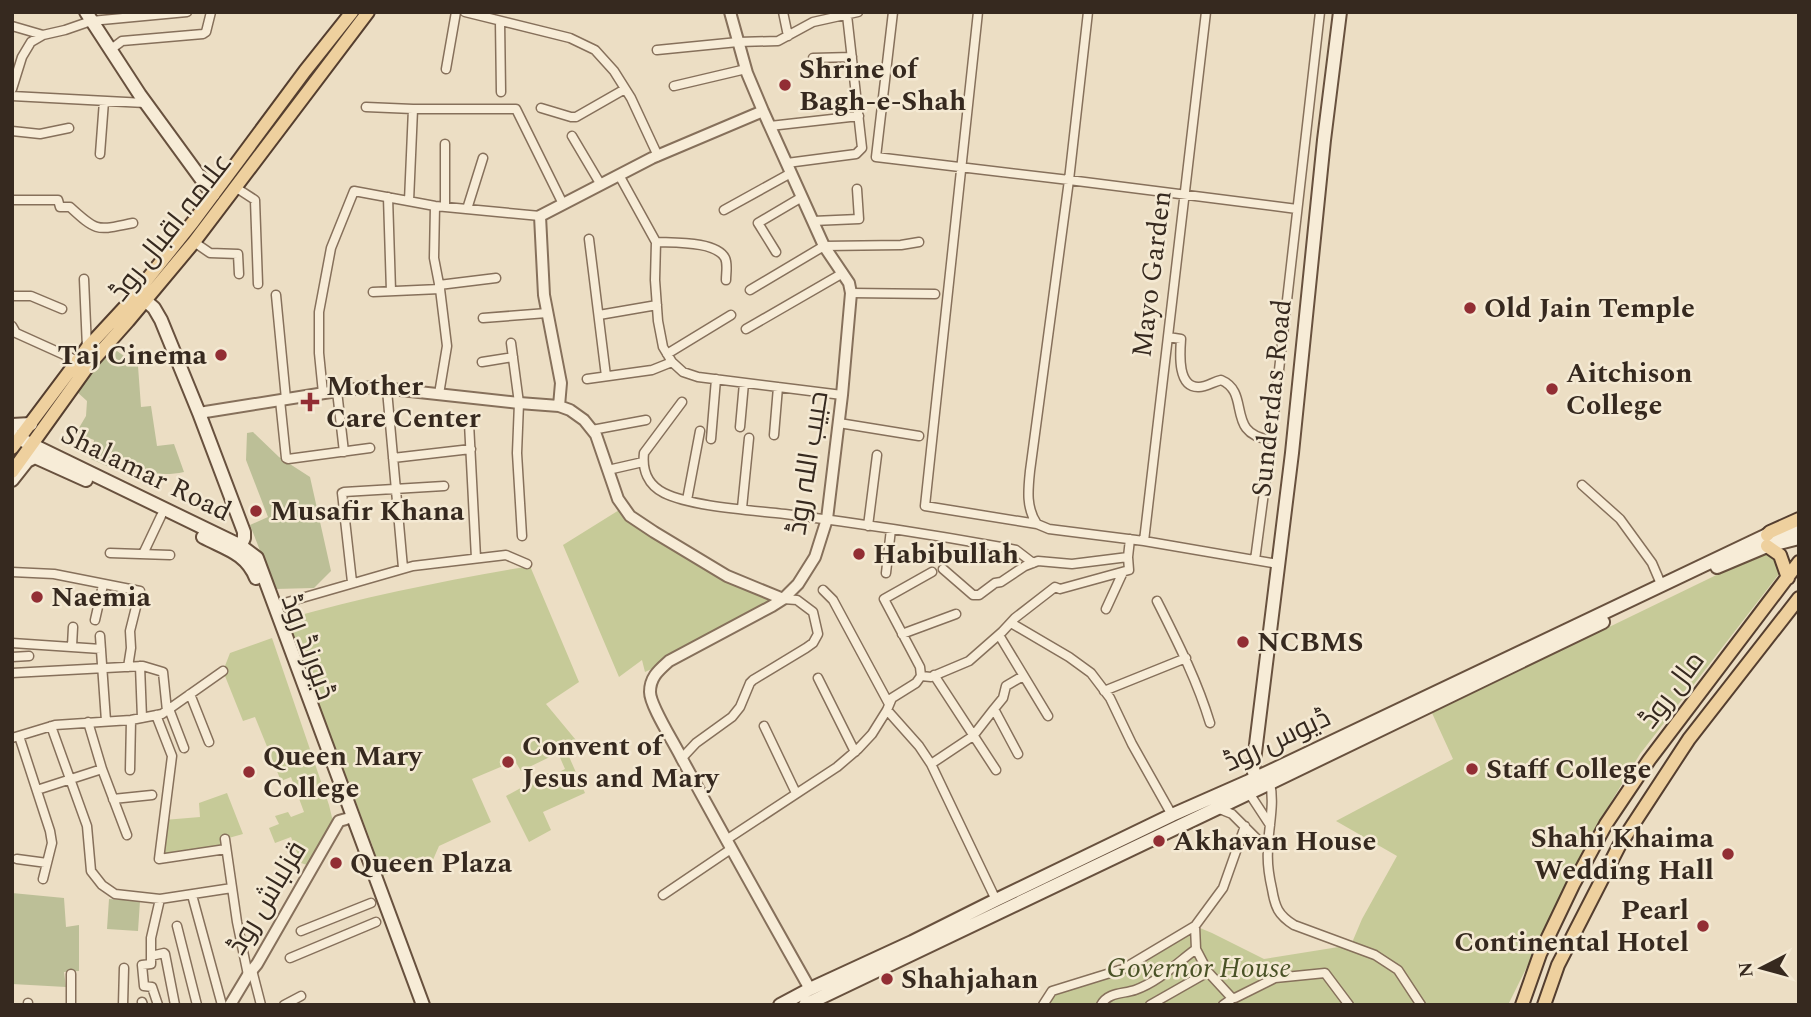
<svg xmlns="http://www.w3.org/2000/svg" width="1811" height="1017" font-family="Spectral,Cairo,serif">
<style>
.green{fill:#c6ca98}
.cemetery{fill:#bcbf97}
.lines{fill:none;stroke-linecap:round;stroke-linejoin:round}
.minor-casing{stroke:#86705b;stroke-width:11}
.tertiary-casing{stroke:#86705b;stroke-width:14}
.secondary-casing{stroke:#68513e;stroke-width:16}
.primary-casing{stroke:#543e2f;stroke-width:16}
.minor{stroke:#f7ecd7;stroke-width:8}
.tertiary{stroke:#f7ecd7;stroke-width:10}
.secondary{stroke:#f7ecd7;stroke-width:12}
.primary{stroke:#eed09e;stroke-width:12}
.poi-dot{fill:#922e34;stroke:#f4e9d3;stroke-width:2.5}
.labels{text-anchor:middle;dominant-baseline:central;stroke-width:5;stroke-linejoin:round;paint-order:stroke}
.poi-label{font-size:28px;font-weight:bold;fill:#36291f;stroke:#f4e9d3;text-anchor:start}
.street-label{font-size:28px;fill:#36291f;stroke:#f4e9d3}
.park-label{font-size:28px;font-style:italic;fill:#495226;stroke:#f4e9d3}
</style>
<rect width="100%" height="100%" fill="#ecdec4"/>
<path class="green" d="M624 507 694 557 783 599 669 661 645 672 642 660 619 677 563 545Z
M1768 550 1779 566V574L1640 754 1599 822 1508 1005H1051L1052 991 1123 969 1195 926 1212 933 1264 959 1351 945 1362 919 1397 856 1336 821 1453 759 1432 713Z
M530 566 579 682 546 704 580 745 567 752 585 793 543 812 551 830 529 842 506 796 548 773 551 776 565 769 558 753 521 771 515 761 472 779 491 822 439 846 429 869C410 866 393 872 376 878L373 847 286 619C366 596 448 580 530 566Z
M272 638 329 805 335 830 313 867 301 863 291 837 275 843 269 828 279 824 275 816 288 812 291 817 304 812 291 777 281 781 255 717 243 721 223 671 230 653Z
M227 793 243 834 225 839 226 849 159 857 164 820 200 817 199 803Z"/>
<path class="cemetery" d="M110 346 138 366 141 407 151 406 157 446 174 444 184 472C155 478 139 470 114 456L109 467 91 459 94 440 76 433 86 416 87 401 76 391Z
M253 432 279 457 310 477 331 571 314 588 275 589 250 525 268 517 246 460 247 433Z
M12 893 64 898 66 927 79 925V971L64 972 66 987 12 984Z
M109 899 140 901 138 931 107 929Z"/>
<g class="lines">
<defs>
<path id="minor" d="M465 12 570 38 595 50 614 71 631 98 658 156
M783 12 788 36
M893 12 876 157 1069 180 1297 209
M978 12 925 506 1037 524 1049 529 1144 541 1278 564
M500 21 501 92
M12 26 43 35
M110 50 122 41 203 34 206 32 211 12
M657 50 738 42 778 41 813 22 858 12
M813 58 852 57
M446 69 456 12
M674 86 746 69
M12 89 22 57 31 42 43 35 65 30 91 21 187 12
M12 96 145 103
M366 107 413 109H516L563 204
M541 108 571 117H576L625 89
M770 126 859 116
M12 131 40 134 69 128
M572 136 601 185
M100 154 104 101
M787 163 856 154 862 148 847 15
M619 175 656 242 655 280 658 321 663 347 672 362 683 372 698 377 842 395
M235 187 255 200 258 284
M388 197 391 291
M12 200H58L60 207H70C98 233 97 230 133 223
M409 201 413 109
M435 206 434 258 440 289 447 346 439 394
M445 207V144
M467 209 483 158
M724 210 791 173
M813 221 859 219 857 189
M589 239 606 376
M194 242 210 253 238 254 239 274
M656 242C674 243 716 241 725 258 728 264 726 273 726 280
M776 252 758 223 802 197
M84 279 87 348
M439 285 496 278
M750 290 824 246 901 245 919 242
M373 292 440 289
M851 293 935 294
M276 295 286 399
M12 296H31L62 309
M599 315 657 305
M483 318 547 313
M12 326 16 333 78 361
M746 329 843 273
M1168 337 1181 339C1180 353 1177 388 1199 387 1206 387 1213 382 1221 380 1252 393 1224 434 1271 440
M511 343 519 403 517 453 522 536
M667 354 731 315
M482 362 513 357
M587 379 652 370 672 362
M387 390 403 568
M337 391 344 452
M323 393 319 353V312L331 248 354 191 435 206 540 216
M280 400 286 458 288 459 370 448
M682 402 644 453C642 470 648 485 664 493 693 507 751 510 785 514 857 523 929 534 1001 547L1016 550 1033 563
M469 423 476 558
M839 423 919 436
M740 427 744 383
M592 430 646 420
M774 435 778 387
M711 439 716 379
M393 458 471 449
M608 470 643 462
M1582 485 1620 519 1652 563 1661 584
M687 500 700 431
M742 508 749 438
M1037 524C1026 508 1028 490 1030 471L1069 180 1088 12
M868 526 877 455
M1144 541 1206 12
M110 553 170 555
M143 554 161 516
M1255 560 1271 440 1320 12
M943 569 973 595H979L995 583 1001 582 1025 566 1038 561 1072 564 1128 557
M12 572 54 574 140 591 130 631 131 648 128 667
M886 573 891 529
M352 582 342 493 344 492 444 486
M823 590 833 600 889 704
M1157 601C1177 641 1197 680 1210 723
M274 606 413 566 506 555 527 564
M1106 609 1123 572
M95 620 103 585
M1011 623 1069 657 1091 673 1110 698 1132 744 1172 815
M902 634 956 614
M999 635 1048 716
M100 636 106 721
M12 643 101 649
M72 646 73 627
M12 657 29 656
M140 666 142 718
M12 673 143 666 163 672 167 711
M934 675 996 770
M921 676 931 677 969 661 1002 632 1015 618 1055 587 1060 589 1129 570 1128 557 1130 539
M818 678 855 752
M1104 691 1186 658
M190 694 209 742
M169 709 184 748
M887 710 919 746 931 764 996 900
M156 715 172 756 159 859 226 849
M88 722 102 769 127 835
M51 726 87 826 91 871 102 885 115 894 160 899 232 888
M764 726 796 793
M19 736 50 831 52 843 43 879
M12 738 55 725 131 720 162 714 223 671
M1018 754 994 709 1003 698 1006 686 1023 676
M682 758 696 743 732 717 740 707 750 683 753 680 806 648 813 643 818 634 813 612 797 600 783 599
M931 764 973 736 994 709
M130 770 131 720
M1270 783C1275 805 1268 828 1268 850 1267 863 1269 876 1272 889 1275 907 1278 915 1294 925L1375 955 1398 970 1421 1005
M37 790 102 769
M1249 793 1270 825
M113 799 152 795
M1217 808 1232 814 1268 850
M225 839 237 922 248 975
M726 840 837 767 858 749 872 734 887 710 892 698 916 683 921 676 920 667 884 599 932 572
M17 859 47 863
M192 895 222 1005
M663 895 731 849
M177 926 197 1005
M301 931 371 903
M151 956 164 953 165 954 175 1005
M290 958 376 922
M252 970 261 1005
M1208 972 1231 997 1235 998 1275 978 1325 973 1349 1005
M71 974V1005
M142 1002 143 1005
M28 1003V1005
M123 1005 124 968
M158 1005 152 987 144 986 142 965 151 964V938L160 899
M284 1005 301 996
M1043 1005 1052 991 1123 969 1195 926 1223 888 1245 826
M1101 1005C1108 992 1123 994 1135 990 1158 982 1177 963 1196 949
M1150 1005 1208 972 1196 949 1195 926
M1223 1005 1233 998"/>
<path id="tertiary" d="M730 12 747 73 763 111 824 246 849 283 851 293 842 395 827 519 815 557 798 584 783 599 772 606 669 661C659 670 650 677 650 692 650 706 675 744 682 759 724 836 767 913 810 989
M559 406 561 383 544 295 540 216 652 158 763 111
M199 413 337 391 373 387 519 403 559 406 570 410 584 420 596 435 618 499 630 516 654 532 727 576 783 599
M230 1005 248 975 257 964 339 821 346 819"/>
<path id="secondary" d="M86 12 140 95 213 195
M139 295 154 308 161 320 199 413 244 532V538L238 552
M12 425 31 424
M12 435 241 546 257 558 423 1005
M12 480 27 461 35 457 86 480
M203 537C226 549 246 553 256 578
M1717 567 1767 546 1799 538
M1258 785 1253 769 1292 453 1324 140 1340 12
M780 1005 810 989 912 942 996 900 1172 815 1256 778 1767 535H1774L1799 528
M805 1005 1270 783 1603 622"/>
<path id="primary" d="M12 448 87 348 125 307 193 222 305 71 352 12
M12 472 88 366 128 321 194 242 368 12
M1767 535 1770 532 1799 519
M1767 546 1780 555 1788 578
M1522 1005 1540 954 1573 885 1606 824 1649 760 1799 562
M1544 1005 1558 965 1619 846 1689 739 1799 598"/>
</defs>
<use href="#minor" class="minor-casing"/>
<use href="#tertiary" class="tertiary-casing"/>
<use href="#secondary" class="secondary-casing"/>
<use href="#primary" class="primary-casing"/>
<use href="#minor" class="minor"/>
<use href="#tertiary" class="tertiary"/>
<use href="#secondary" class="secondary"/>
<use href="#primary" class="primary"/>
</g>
<g class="poi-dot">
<circle cx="785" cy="85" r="7"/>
<circle cx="1470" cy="308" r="7"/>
<circle cx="221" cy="355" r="7"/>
<circle cx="1552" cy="389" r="7"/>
<path d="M306.5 391.5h7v7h7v7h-7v7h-7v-7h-7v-7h7z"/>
<circle cx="256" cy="511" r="7"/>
<circle cx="859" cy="554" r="7"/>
<circle cx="37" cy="597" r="7"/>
<circle cx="1243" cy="642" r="7"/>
<circle cx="508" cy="762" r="7"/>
<circle cx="1472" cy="769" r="7"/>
<circle cx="249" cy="772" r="7"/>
<circle cx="1159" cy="841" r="7"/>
<circle cx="1728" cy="854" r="7"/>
<circle cx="336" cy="863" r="7"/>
<circle cx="1703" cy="926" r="7"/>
<circle cx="887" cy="979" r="7"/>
</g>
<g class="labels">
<g class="poi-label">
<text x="799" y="69">Shrine of<tspan x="799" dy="32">Bagh-e-Shah</tspan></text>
<text x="1484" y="308">Old Jain Temple</text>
<text x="207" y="355" text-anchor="end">Taj Cinema</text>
<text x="1566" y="373">Aitchison<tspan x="1566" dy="32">College</tspan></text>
<text x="326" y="386">Mother<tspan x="326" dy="32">Care Center</tspan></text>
<text x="270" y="511">Musafir Khana</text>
<text x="873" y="554">Habibullah</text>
<text x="51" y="597">Naemia</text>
<text x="1257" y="642">NCBMS</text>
<text x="522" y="746">Convent of<tspan x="522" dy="32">Jesus and Mary</tspan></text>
<text x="263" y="756">Queen Mary<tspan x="263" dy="32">College</tspan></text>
<text x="1486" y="769">Staff College</text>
<text x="1714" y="838" text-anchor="end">Shahi Khaima<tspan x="1714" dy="32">Wedding Hall</tspan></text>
<text x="1173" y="841">Akhavan House</text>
<text x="350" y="863">Queen Plaza</text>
<text x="1689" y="910" text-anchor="end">Pearl<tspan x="1689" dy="32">Continental Hotel</tspan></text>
<text x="901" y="979">Shahjahan</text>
</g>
<g class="street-label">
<text transform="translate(171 227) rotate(-52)">علامہ اقبال روڈ</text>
<text transform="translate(1152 274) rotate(-83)">Mayo Garden</text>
<text transform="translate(1272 398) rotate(-84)">Sunderdas Road</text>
<text transform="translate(808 463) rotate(-81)">حبیب اللہ روڈ</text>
<text transform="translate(146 473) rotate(26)">Shalamar Road</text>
<text transform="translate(308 647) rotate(70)">ڈیورنڈ روڈ</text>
<text transform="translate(1672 690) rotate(-53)">مال روڈ</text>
<text transform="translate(1277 740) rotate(-25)">ڈیوس روڈ</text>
<text transform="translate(267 898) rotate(-59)">قزلباش روڈ</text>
</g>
<g class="park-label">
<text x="1199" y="968">Governor House</text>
</g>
</g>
<rect width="1811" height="1017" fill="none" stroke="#36291f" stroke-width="28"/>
<g transform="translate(1762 968) rotate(264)" stroke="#f4e9d3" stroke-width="5" paint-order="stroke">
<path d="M0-5L12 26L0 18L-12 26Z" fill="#36291f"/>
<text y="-10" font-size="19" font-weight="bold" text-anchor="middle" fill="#36291f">N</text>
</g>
</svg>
